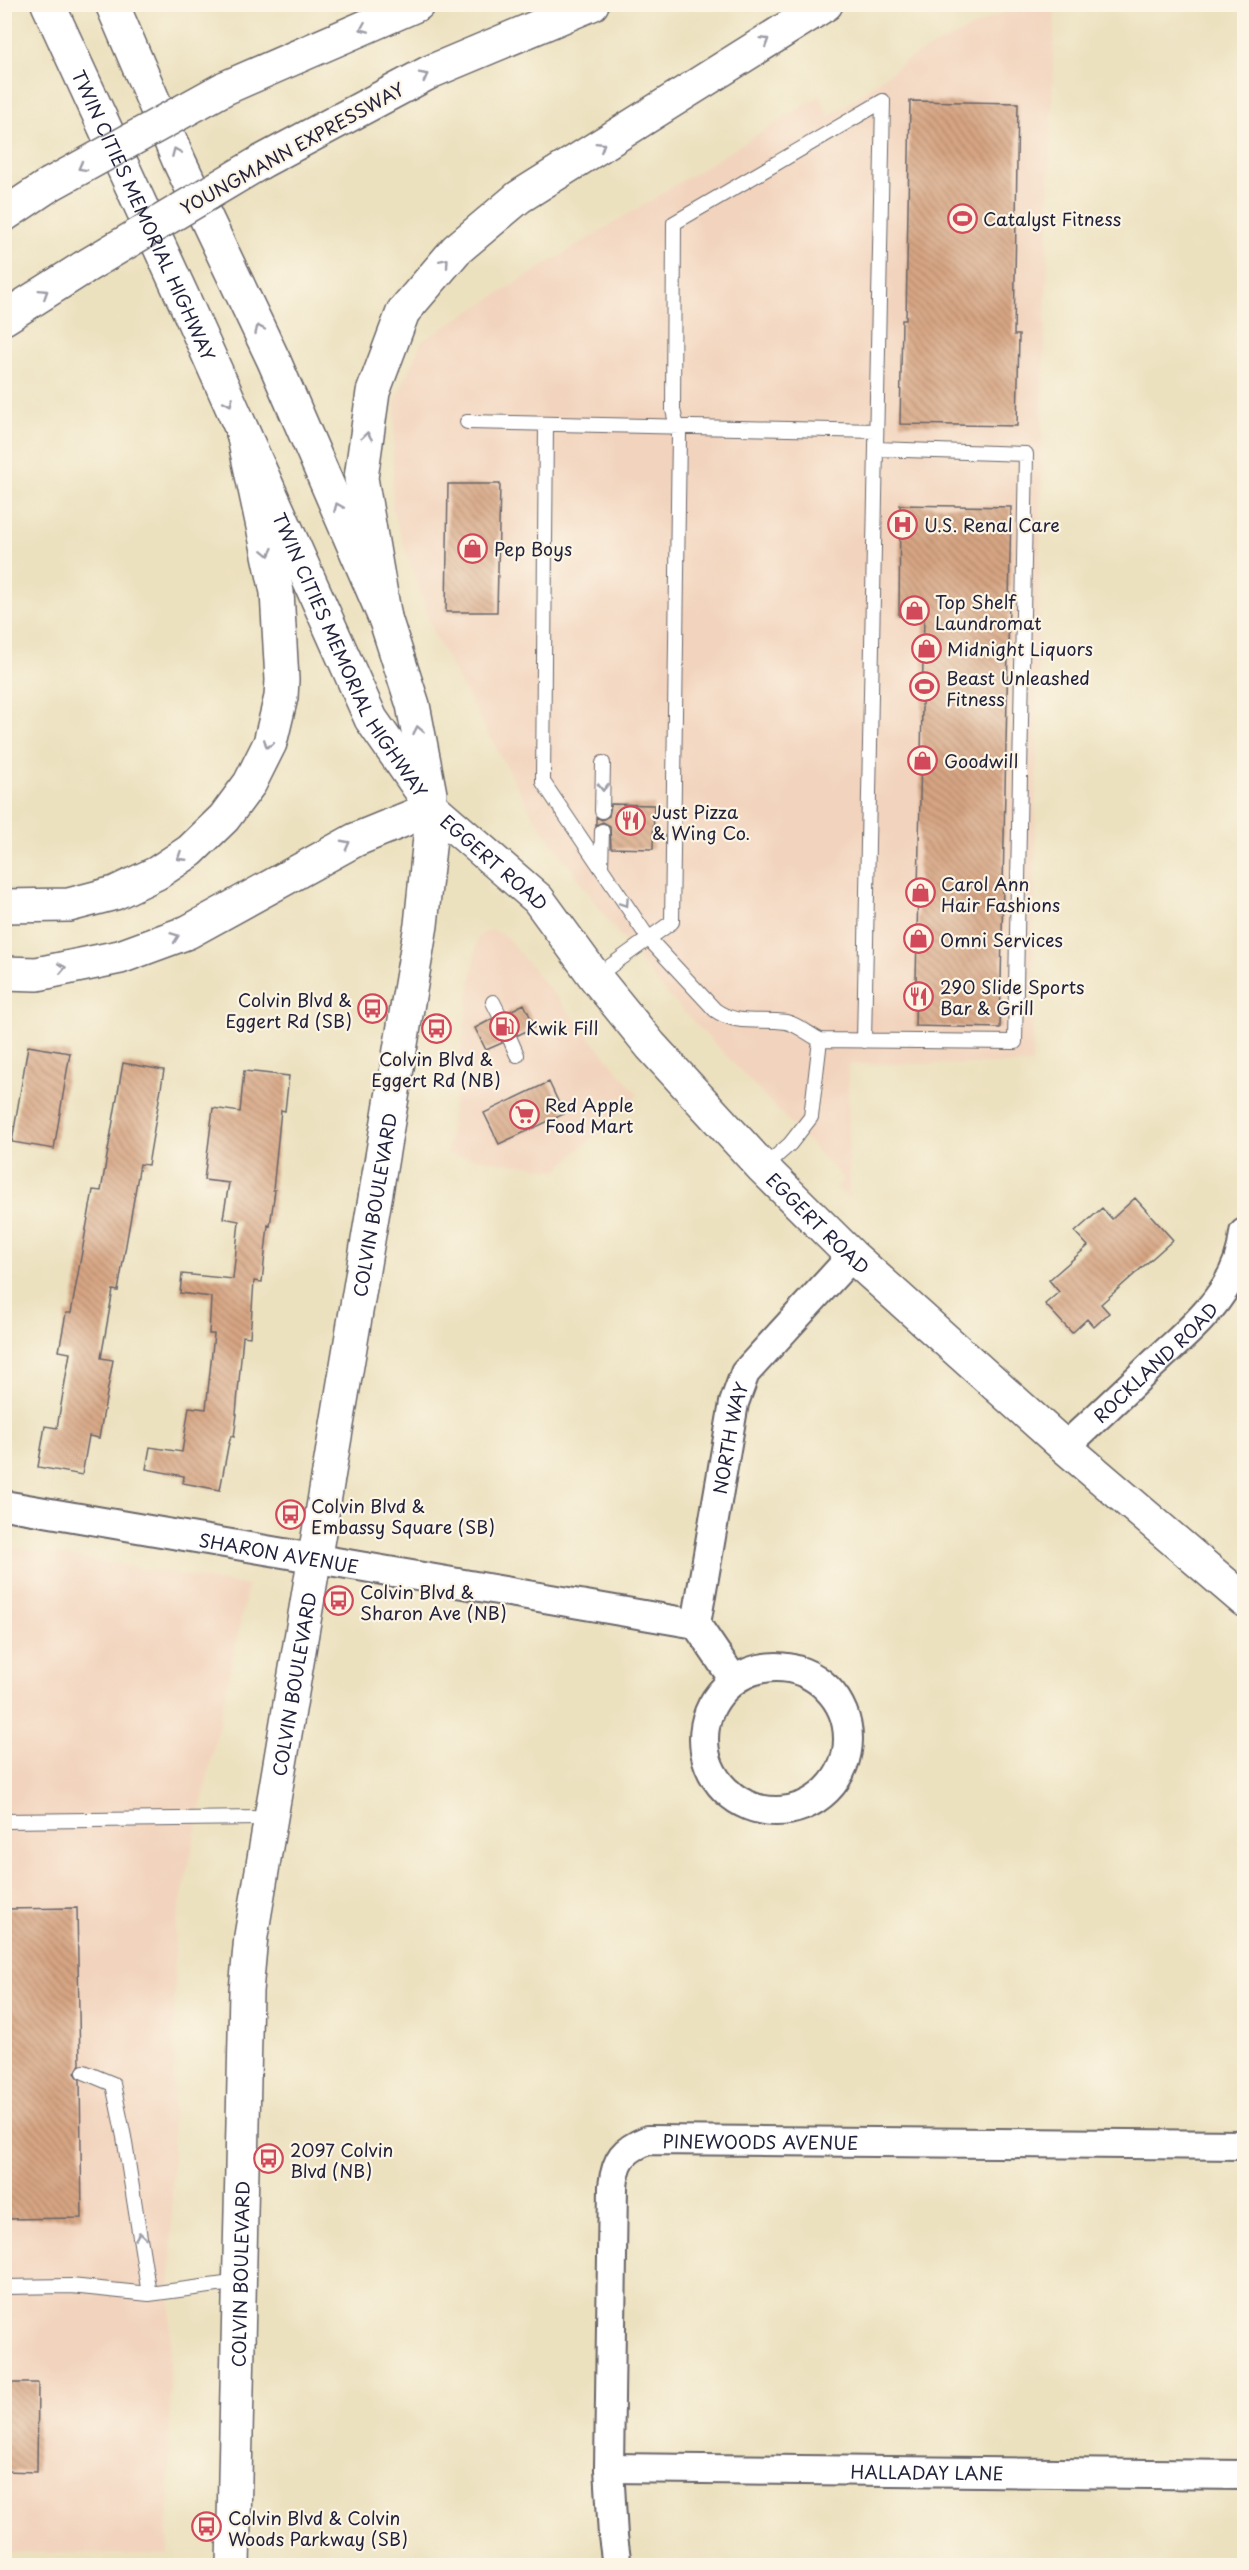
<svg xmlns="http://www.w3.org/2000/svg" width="1249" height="2570" font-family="'Playpen Sans',sans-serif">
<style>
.built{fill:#f2d4be}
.building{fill:url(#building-back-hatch)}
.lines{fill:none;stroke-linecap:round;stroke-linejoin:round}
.lane-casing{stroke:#696569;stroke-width:16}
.street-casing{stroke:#696569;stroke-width:32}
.secondary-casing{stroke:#696569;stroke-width:36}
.primary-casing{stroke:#696569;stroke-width:36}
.highway-casing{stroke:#696569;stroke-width:36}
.lane{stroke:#fff;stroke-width:14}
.street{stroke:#fff;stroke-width:28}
.secondary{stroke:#fff;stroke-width:33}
.primary{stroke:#fff;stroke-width:33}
.highway{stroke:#fff;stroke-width:33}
.highway-bridge-casing{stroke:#696569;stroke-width:36;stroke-linecap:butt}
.highway-bridge{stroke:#fff;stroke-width:33}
.oneway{stroke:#9c9ca7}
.labels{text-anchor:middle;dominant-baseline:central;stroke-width:4.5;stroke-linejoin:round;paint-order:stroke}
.street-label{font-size:18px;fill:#22223b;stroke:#fcf5e5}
.poi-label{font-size:18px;fill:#22223b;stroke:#fcf5e5;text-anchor:start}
</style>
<defs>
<pattern id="building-back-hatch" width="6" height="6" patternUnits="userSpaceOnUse" patternTransform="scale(1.5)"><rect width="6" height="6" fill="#d7a583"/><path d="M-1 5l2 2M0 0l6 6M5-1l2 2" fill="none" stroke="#ae866c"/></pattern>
</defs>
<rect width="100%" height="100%" fill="#fcf5e5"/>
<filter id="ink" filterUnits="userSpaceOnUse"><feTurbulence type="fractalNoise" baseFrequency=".0167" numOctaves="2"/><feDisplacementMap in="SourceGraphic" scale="12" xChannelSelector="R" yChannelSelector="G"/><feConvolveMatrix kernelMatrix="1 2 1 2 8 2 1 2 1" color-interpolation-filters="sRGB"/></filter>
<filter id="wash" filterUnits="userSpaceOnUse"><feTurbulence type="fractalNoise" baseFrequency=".008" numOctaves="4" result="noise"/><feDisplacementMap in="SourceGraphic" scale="24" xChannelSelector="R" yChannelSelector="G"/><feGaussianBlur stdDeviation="1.35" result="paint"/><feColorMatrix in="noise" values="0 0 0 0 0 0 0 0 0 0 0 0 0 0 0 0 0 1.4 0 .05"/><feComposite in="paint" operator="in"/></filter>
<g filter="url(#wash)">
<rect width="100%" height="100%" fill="#ece1bf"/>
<path class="built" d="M1018 5H1055L1042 431 1032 1064H848L849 1198 837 1188 844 1179 664 991 610 923 533 815 435 637 392 509 395 402 422 341 820 96 829 117 910 58Z
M493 930 505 936 638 1095 557 1170 447 1154 477 939 481 934Z
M4 1546 248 1586 175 1930 168 2555 5 2552Z"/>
<g id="blocks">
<path class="building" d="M910 101 1018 103 1014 335H1019L1017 426 900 424 902 320H906Z
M448 484H500L497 612H446Z
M900 505 1011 507 1000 1028 915 1026 924 616H899Z
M611 804 654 805 653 849 611 848 610 826 603 822 596 825V817L602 820 609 816Z
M524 1004 535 1027 518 1035 512 1030 506 1031 501 1037 502 1043 486 1050 475 1028 492 1019 496 1024H503L508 1020V1012Z
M28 1046 70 1053 54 1149 12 1142Z
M123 1063 164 1070 148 1165 140 1164 118 1291 113 1290 101 1358 113 1360 99 1438 89 1436 82 1475 38 1467 45 1426 57 1428 70 1353 59 1351 66 1313H71L93 1190 101 1191Z
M244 1071 289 1076 285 1111 281 1110 273 1190H275L270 1226 268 1225 262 1282 254 1281 250 1337 243 1336 236 1414H237L234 1437 231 1436 228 1447 220 1490 183 1483 184 1476 146 1469 150 1447 182 1452 189 1407 206 1409 214 1334H209L211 1297 180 1293 182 1274 233 1279 239 1221 223 1218 229 1183 204 1180 213 1108 240 1112Z
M549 1082 564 1114 499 1144 484 1113Z
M1135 1198 1173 1240 1101 1304 1109 1313 1094 1327 1087 1319 1072 1333 1045 1304 1059 1292 1049 1280 1088 1246 1075 1232 1102 1208 1112 1219Z
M77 1908 80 2064 75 2073 80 2080 82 2218 4 2219V1909Z
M4 2383H38L37 2472 4 2471Z"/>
</g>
</g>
<g filter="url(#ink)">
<use href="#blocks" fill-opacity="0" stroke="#696569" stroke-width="1.5"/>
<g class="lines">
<defs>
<path id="lane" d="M467 422 876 431
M546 424 543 782 649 939 715 1010C737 1026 761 1018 786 1022 797 1024 810 1035 820 1040
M602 811 603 763
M601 868 602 831
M595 977 672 922 679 435 673 410 674 223 883 101
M493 1002 500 1016
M510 1039 517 1055
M864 1041 883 101
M763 1168 790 1144 811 1117 820 1040 1015 1042 1026 454 876 449
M4 1821 269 1818
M84 2072 113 2084 124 2137 149 2294
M4 2287 71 2286 149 2294 240 2282"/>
<g id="street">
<path id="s1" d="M1065 1447C1093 1421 1121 1395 1149 1368 1189 1330 1239 1293 1244 1233"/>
<path id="s2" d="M4 1505 696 1624"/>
<path id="s3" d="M696 1624 734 1403 745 1373 852 1256"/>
<path d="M696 1624 734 1680"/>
<circle cx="776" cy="1739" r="72"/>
<path id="s4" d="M609 2468 1244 2475"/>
<path id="s5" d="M617 2566 613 2536 609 2468 613 2186C616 2159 623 2150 648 2140L1244 2145"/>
</g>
<g id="secondary">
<path id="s6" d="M433 808 538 899 595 977 651 1046 763 1168 852 1256 1065 1447 1244 1600"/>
<path id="s7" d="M233 2566 246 1991 251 1936 421 925 433 808"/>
</g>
<g id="primary">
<path id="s8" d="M48 4 185 302 371 719 433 808"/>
<path d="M112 4 180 163 274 361 385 618 413 705 430 794"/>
</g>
<path id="highway" d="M225 88 418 4
M261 162 430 72 592 4
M4 215 49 185
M4 318 83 268
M385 618 361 478 373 392 403 312 456 250 519 197 826 4
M4 906 69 905 115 893 157 873 190 851 224 818 250 783 270 743 281 697 282 680 277 592 243 433
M4 973 37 974 120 957 188 932 355 840 433 808"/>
</defs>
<use href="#lane" class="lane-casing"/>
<use href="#street" class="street-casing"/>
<use href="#secondary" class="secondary-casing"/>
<use href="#primary" class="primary-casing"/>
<use href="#highway" class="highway-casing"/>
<use href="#lane" class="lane"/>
<use href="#street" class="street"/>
<use href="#secondary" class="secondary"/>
<use href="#primary" class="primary"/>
<use href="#highway" class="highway"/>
<defs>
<path id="highway-bridge" d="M49 185 225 88
M83 268 261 162"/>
</defs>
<use href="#highway-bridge" class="highway-bridge-casing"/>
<use href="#highway-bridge" class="highway-bridge"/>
</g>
<defs><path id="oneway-chevron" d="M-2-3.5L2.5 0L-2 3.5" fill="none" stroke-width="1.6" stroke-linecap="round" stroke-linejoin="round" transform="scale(1.5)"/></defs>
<g class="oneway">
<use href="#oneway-chevron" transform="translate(364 28) rotate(157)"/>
<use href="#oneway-chevron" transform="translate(765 41) rotate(-32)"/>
<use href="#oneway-chevron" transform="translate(424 76) rotate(-27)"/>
<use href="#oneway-chevron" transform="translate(601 146) rotate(-32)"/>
<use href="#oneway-chevron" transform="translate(176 152) rotate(-113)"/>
<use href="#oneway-chevron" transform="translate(82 167) rotate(151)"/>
<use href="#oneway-chevron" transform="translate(445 262) rotate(-49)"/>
<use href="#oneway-chevron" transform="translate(44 293) rotate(-32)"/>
<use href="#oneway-chevron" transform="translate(259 329) rotate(-115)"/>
<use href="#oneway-chevron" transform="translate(229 402) rotate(66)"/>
<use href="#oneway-chevron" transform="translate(367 436) rotate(-82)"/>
<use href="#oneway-chevron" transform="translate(338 507) rotate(-113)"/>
<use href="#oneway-chevron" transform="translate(268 552) rotate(78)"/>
<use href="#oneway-chevron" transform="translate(418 730) rotate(-101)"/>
<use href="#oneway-chevron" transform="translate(268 744) rotate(111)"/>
<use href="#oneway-chevron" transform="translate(603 787) rotate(91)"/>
<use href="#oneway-chevron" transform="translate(346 844) rotate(-28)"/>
<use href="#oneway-chevron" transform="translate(181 857) rotate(147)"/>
<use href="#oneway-chevron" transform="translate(625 903) rotate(56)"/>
<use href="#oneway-chevron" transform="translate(175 937) rotate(-20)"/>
<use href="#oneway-chevron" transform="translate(62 968) rotate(-11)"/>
<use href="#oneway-chevron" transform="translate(140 2236) rotate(-99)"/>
</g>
</g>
<defs>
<symbol id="stadium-ring" viewBox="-11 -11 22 22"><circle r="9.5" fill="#fcf5e5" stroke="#d1495b" stroke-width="1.5"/><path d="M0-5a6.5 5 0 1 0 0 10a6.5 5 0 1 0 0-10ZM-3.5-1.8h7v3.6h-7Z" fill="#d1495b"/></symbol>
<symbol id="hospital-ring" viewBox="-11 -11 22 22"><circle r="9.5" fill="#fcf5e5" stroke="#d1495b" stroke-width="1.5"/><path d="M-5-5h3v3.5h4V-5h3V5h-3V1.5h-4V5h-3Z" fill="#d1495b"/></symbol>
<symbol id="shop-ring" viewBox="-11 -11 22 22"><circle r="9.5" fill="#fcf5e5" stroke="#d1495b" stroke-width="1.5"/><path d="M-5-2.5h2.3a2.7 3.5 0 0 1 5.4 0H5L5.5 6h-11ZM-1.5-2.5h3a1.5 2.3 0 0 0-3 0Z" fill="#d1495b"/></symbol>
<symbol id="restaurant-ring" viewBox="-11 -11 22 22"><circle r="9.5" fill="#fcf5e5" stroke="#d1495b" stroke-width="1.5"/><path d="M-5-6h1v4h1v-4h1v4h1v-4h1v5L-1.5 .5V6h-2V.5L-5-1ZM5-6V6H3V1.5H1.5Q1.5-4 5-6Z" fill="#d1495b"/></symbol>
<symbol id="bus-ring" viewBox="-11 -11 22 22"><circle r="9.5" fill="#fcf5e5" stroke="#d1495b" stroke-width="1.5"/><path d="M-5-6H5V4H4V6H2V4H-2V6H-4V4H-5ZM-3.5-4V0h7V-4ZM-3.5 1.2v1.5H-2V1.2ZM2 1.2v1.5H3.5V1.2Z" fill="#d1495b"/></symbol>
<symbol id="fuel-ring" viewBox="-11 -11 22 22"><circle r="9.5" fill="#fcf5e5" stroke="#d1495b" stroke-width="1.5"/><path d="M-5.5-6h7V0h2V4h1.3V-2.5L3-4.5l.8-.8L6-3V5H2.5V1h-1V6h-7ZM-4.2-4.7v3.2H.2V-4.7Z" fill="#d1495b"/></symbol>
<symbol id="supermarket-ring" viewBox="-11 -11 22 22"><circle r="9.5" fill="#fcf5e5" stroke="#d1495b" stroke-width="1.5"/><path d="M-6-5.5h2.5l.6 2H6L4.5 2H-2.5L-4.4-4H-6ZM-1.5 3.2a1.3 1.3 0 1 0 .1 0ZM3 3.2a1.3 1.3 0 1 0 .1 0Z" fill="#d1495b"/></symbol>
</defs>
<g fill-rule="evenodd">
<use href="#stadium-ring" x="946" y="202" width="33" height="33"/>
<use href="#hospital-ring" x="886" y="508" width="33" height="33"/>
<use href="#shop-ring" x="456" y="532" width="33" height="33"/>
<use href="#shop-ring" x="898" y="594" width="33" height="33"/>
<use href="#shop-ring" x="910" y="632" width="33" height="33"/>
<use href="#stadium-ring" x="908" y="670" width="33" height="33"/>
<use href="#shop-ring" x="906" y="744" width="33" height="33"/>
<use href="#restaurant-ring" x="614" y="804" width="33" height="33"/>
<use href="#shop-ring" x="904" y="876" width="33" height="33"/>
<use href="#shop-ring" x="902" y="922" width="33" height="33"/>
<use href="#restaurant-ring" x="902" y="980" width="33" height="33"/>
<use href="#bus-ring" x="356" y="992" width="33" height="33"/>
<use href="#fuel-ring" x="488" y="1010" width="33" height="33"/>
<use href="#bus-ring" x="420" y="1012" width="33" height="33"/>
<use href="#supermarket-ring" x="508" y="1098" width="33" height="33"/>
<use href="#bus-ring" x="274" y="1498" width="33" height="33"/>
<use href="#bus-ring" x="322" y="1584" width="33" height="33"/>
<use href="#bus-ring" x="252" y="2142" width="33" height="33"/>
<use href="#bus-ring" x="190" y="2510" width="33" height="33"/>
</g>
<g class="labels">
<g class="street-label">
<text transform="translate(292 148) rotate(-29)">YOUNGMANN EXPRESSWAY</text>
<text stroke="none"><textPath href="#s8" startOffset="232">TWIN CITIES MEMORIAL HIGHWAY</textPath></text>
<text stroke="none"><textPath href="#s8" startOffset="718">TWIN CITIES MEMORIAL HIGHWAY</textPath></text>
<text stroke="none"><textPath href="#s6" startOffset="82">EGGERT ROAD</textPath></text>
<text stroke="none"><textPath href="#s7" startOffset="1372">COLVIN BOULEVARD</textPath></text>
<text stroke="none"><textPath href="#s6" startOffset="568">EGGERT ROAD</textPath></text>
<text stroke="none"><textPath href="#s1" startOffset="124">ROCKLAND ROAD</textPath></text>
<text stroke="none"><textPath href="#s3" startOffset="189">NORTH WAY</textPath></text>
<text stroke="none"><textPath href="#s2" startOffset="279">SHARON AVENUE</textPath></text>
<text stroke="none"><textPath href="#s7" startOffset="886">COLVIN BOULEVARD</textPath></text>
<text stroke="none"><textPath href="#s5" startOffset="555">PINEWOODS AVENUE</textPath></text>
<text stroke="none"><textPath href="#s7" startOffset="292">COLVIN BOULEVARD</textPath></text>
<text stroke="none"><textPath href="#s4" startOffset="318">HALLADAY LANE</textPath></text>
</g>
<g class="poi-label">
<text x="983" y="218">Catalyst Fitness</text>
<text x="924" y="524">U.S. Renal Care</text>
<text x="494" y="548">Pep Boys</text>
<text x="935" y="601">Top Shelf<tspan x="935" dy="21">Laundromat</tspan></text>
<text x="947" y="648">Midnight Liquors</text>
<text x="946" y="677">Beast Unleashed<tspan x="946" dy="21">Fitness</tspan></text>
<text x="944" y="760">Goodwill</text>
<text x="652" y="811">Just Pizza<tspan x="652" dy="21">&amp; Wing Co.</tspan></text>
<text x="941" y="883">Carol Ann<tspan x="941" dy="21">Hair Fashions</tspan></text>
<text x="940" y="939">Omni Services</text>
<text x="940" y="986">290 Slide Sports<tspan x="940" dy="21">Bar &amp; Grill</tspan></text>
<text x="352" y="999" text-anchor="end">Colvin Blvd &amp;<tspan x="352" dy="21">Eggert Rd (SB)</tspan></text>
<text x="526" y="1027">Kwik Fill</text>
<text x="436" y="1058" text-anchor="middle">Colvin Blvd &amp;<tspan x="436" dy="21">Eggert Rd (NB)</tspan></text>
<text x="545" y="1104">Red Apple<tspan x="545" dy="21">Food Mart</tspan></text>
<text x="311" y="1505">Colvin Blvd &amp;<tspan x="311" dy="21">Embassy Square (SB)</tspan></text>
<text x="360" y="1591">Colvin Blvd &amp;<tspan x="360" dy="21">Sharon Ave (NB)</tspan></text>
<text x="290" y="2149">2097 Colvin<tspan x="290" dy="21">Blvd (NB)</tspan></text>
<text x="228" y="2517">Colvin Blvd &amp; Colvin<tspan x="228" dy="21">Woods Parkway (SB)</tspan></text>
</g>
</g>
<rect width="1249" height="2570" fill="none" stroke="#fcf5e5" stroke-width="24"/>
</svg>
